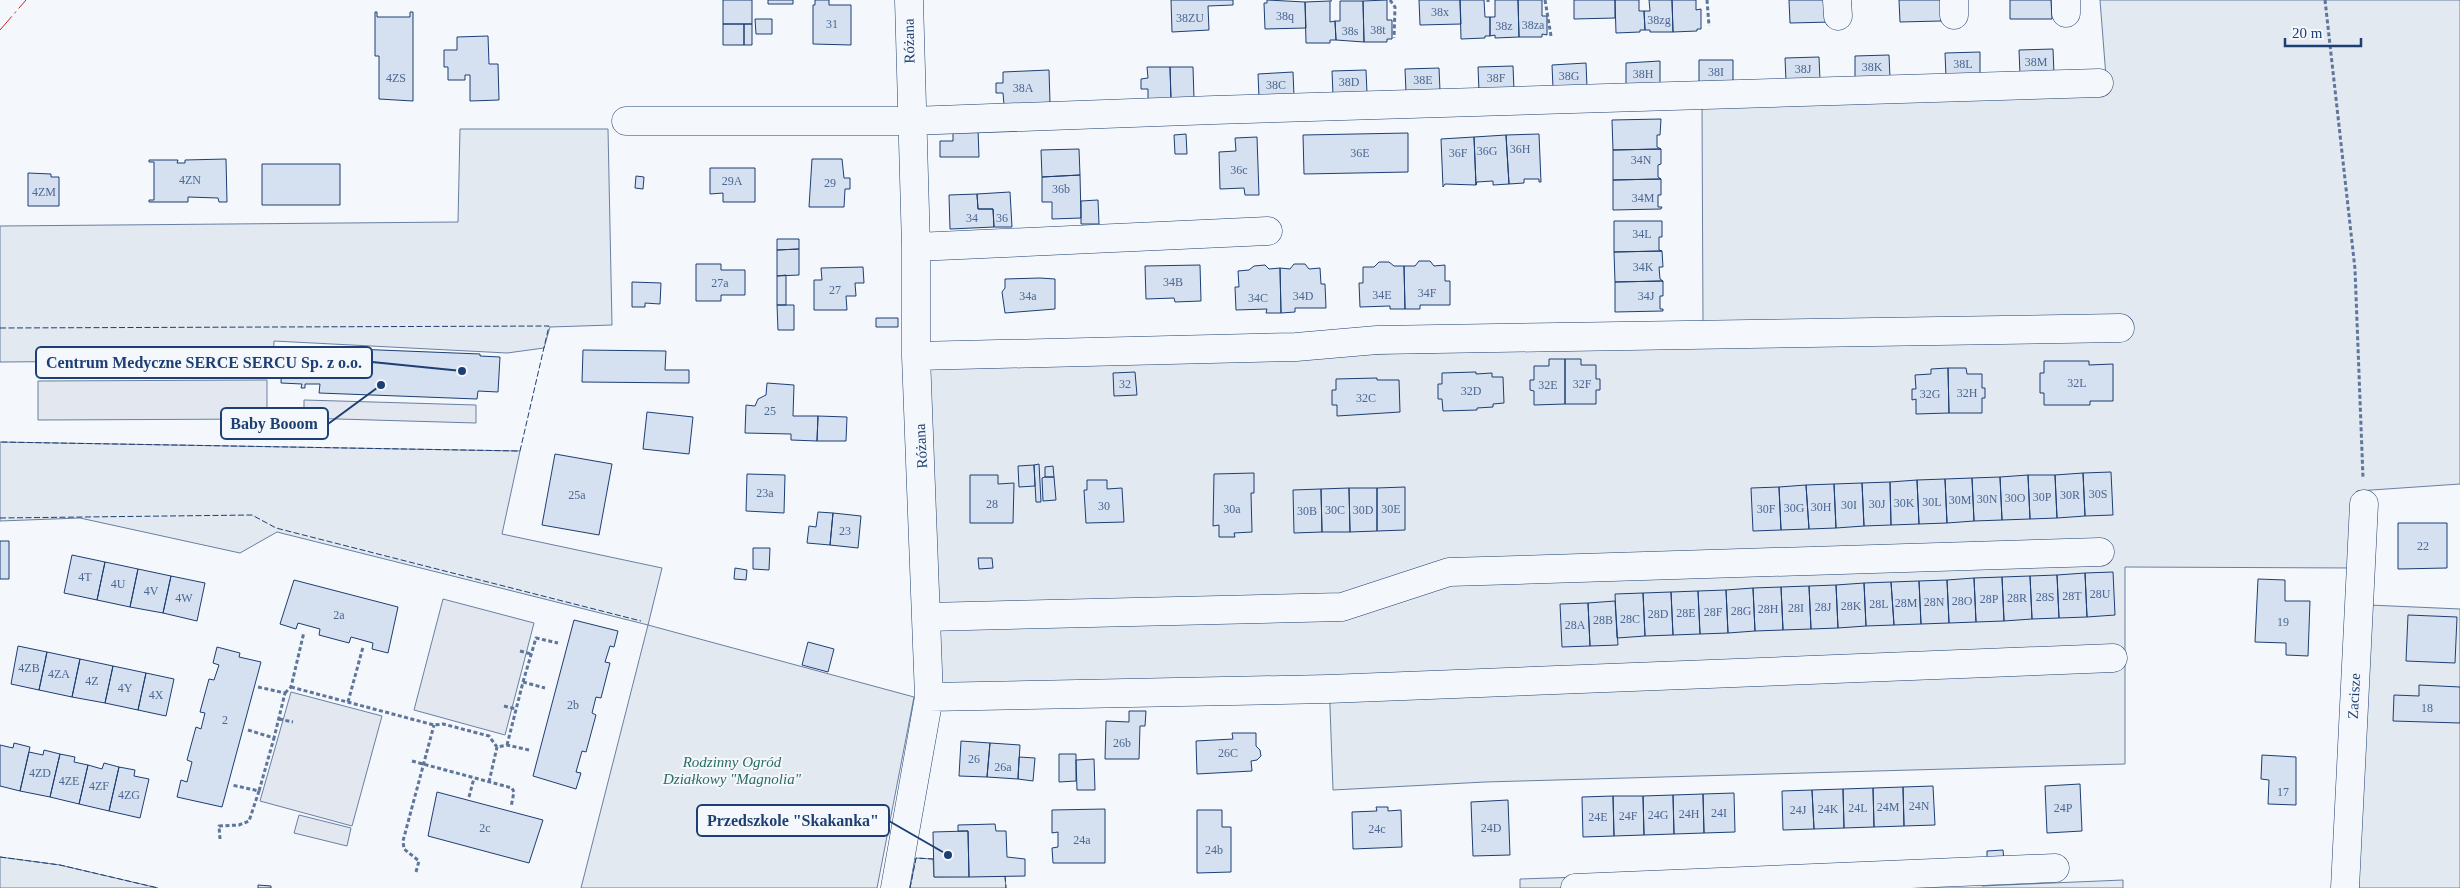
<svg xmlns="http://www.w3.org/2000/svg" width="2460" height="888" font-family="Georgia,serif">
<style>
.green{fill:#e3e9f0;stroke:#687fa3}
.parking{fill:#e3e8f0;stroke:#687fa3}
.building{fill:#d5e0f0;stroke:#1d3f73}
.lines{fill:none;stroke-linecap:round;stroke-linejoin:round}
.minor-casing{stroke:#1d3f73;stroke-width:29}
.path{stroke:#5e769c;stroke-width:3;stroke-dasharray:4 2.5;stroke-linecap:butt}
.minor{stroke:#f4f7fb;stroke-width:28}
.fence{stroke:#1d3f73;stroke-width:1;stroke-dasharray:6 2.5;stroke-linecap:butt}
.power{stroke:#c62828;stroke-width:1;stroke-dasharray:18 4 2.5 4;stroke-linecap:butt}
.labels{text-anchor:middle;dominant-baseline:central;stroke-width:4;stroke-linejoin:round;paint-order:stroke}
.number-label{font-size:12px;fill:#4b6792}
.street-label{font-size:15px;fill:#1d3f73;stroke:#f4f7fb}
.park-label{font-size:15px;font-style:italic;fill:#2c6c60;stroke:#f4f7fb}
.leader{fill:none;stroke:#1d3f73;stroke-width:2}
.callout-dot{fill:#1d3f73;stroke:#f4f7fb;stroke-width:2}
.callout{fill:#f4f7fb;stroke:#1d3f73;stroke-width:2}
.callout-label{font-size:16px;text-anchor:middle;font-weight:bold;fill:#1d3f73}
</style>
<rect width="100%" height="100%" fill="#f4f7fb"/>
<path class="green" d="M2100 0H2460V484L2357 491 2354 568 2125 567V764L1485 782 1333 790 1329 679 941 691 928 364 2129 337 2131 320 1838 321 1703 324 1702 106 2106 77Z
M460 129H608L612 325 550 327 544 348 507 353 274 341 273 360 0 362V226L458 222Z
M0 442 520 451 502 534 662 568 648 625 914 697 877 888H581L648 625 277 532 240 553 80 518 0 521Z
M2369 605 2460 609V888H2357Z
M0 857 60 865 158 888H0Z
M916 858 933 859 934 877 1005 876 1006 888H910Z
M1982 864V886L2123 880V888H1520V879Z"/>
<path class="parking" d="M267 380V419L38 420V381Z
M304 400 476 405V423L304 418Z
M443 599 534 623 505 735 414 710Z
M291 692 382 716 352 826 260 801Z
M299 815 351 828 347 846 294 833Z"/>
<path class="building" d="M723 0H752V24H723Z
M768 0H793V4H768Z
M815 0H829V5H851V45L813 44V5H815Z
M1171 0H1233V5L1208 6 1209 30 1172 32Z
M1267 0 1305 2 1306 28 1265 29 1264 3H1267Z
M1387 0V20H1392V39H1387V42H1364L1363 1Z
M1419 0H1460L1461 24 1420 25Z
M1460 0H1484L1485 17H1490V36H1485V38L1461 39Z
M1495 0H1518L1519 37 1495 38V35L1490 36V17H1495Z
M1518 0H1542V16H1547V35L1542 34V37H1519Z
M1574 0H1615V18L1574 19Z
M1615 0H1639V11H1644L1645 30H1640V32L1616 33Z
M1649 0H1672L1673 32H1650V30H1645L1644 11H1650Z
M1672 0H1696V10L1701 9V29H1697V31L1673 32Z
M1789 0H1831L1832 22 1790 23Z
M1899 0H1941V21L1900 22Z
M2010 0H2051L2052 19H2010Z
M1330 1V22L1335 21 1336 40H1330V43H1306L1305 2Z
M1340 1H1363L1364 42 1336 40 1335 21H1340Z
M375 12H377V17H410V12H413V101L379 99V56H375Z
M755 19H772V34H756Z
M723 24H744V45H723Z
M744 24H752V45H744Z
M488 36 489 64H498L499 100 470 101V75H465V80H448V67H444V50H457V37Z
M2053 49 2054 74 2020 75 2019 50Z
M1980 52V76L1946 77 1945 53Z
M1889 55 1890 78 1855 79V56Z
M1819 57 1820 80 1786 81 1785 58Z
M1699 60H1733V83L1699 84Z
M1660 61V85L1626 86V63Z
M1586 63 1587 87 1553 88 1552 65Z
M1513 66 1514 90 1479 91 1478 67Z
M1147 67H1170L1171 100H1148V89H1141V79L1148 78Z
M1170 67H1193L1194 99 1171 100Z
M1439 68 1440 91 1406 92 1405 69Z
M1049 70 1050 103 1004 105 1003 93H996V83H1003V72Z
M1366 70 1367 93 1333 95 1332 71Z
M1293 72 1294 96 1259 97 1258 74Z
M1661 119 1660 135H1657V147L1661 149 1613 150 1612 120Z
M978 130 979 157H940V141H953V131Z
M1408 133V172L1304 174 1303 135Z
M1186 134 1187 154H1175L1174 135Z
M1539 134 1541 182H1539V179H1524V183L1509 184 1506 135Z
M1506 135 1509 184 1493 185V181L1477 182 1476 185 1474 137Z
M1257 137 1259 195H1245L1244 188 1220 189 1219 152 1236 151 1235 138Z
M1474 137 1476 185 1445 184 1443 187 1441 139Z
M1079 149 1080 175 1042 177 1041 150Z
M1661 149V164L1658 165V177L1661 179 1613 180V150Z
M226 159 227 202H219L218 198 188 197V202H149V200H154V162H149V160H178L177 163H185V160Z
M812 159H842L844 178H850V189H845L844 207H809Z
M262 164H340V205H262Z
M710 168H755V202H723V193L710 194Z
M28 173 51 174V177H59V206H28Z
M1080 175 1081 218 1052 219V202H1042V177Z
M636 176 644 177 643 189 635 188Z
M1661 179V195H1658V207H1662L1661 209 1613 210V180Z
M1010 192 1012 227H994L993 209H978L977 194Z
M977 194 978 209H993L994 227 950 229 949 195Z
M1098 200 1099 224H1081V201Z
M1614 221H1662V237H1659V250L1662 251 1614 252Z
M777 239H799V249L777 250Z
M799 249V275L777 276V250Z
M1662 251 1663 267H1659L1660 279 1663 281 1615 282 1614 252Z
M1419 261H1430L1434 266 1445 265V281H1450V305H1420V309H1405L1404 266H1415Z
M1379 262H1389L1394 266H1404L1405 309H1390V306L1360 307 1359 283H1363V267H1374Z
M696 264H721V270H745V295H721V301H696Z
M1294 264H1305L1309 269 1320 268 1321 284H1325L1326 308H1295V312L1281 313 1280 268 1290 269Z
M1200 265 1201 301 1175 302 1174 298 1146 299 1145 266Z
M1265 265 1269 269 1280 268 1281 313H1266L1267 309 1236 310 1235 287H1239L1238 271 1249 270 1254 266Z
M863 267 864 283H855L856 296H846L847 310H814V280H822L821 268Z
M786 275V305H777V276Z
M1040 278 1055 279V309L1005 313 1002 292 1005 288V279Z
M1663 281V296H1660V309H1663V311L1615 312V282Z
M632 282 661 283 660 304 645 303V307H632Z
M777 305H794V330H778Z
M876 318H898V327H876Z
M304 347 480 354V356L500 357 498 392 478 391 477 399 319 393 320 384H305V388H301L302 384 281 383 282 348Z
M583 350 666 351 665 370H689V383L582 382Z
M1549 359H1565V404L1534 405V391L1530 390V380H1534V366H1549Z
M1565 359H1581V365H1596V379H1600V390H1596V404H1565Z
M2044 361H2089V365L2113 364V401H2090V405H2044V393H2040V373H2044Z
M1948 368 1949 413 1916 414V399L1912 400V389H1916L1915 375 1931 374V369Z
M1948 368H1966L1967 374H1982V388H1985V398H1982V413H1949Z
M1135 372 1137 395 1114 396 1113 373Z
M1476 372V374L1492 373V377H1503L1504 403 1493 404V407L1477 408V410L1443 411 1442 399H1438V384H1442V373Z
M1377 378V380H1399L1400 412 1337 416V405H1332V390H1336V379Z
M767 383 794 385 793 416H818L817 441 791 440V434L745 433 746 405 755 406 758 399 766 395Z
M647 412 693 417 689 454 643 449Z
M818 416 847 417 846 441H817Z
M555 454 612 464 599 535 542 525Z
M1039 464 1041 502H1036L1034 465Z
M1034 465 1035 486 1019 487 1018 466Z
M1053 466 1054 477H1045V467Z
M2111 472 2113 515 2085 516 2083 473Z
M1254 473V493H1251L1252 532 1234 533 1235 537H1219V525L1213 526 1214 474Z
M2083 473 2085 516 2057 518 2055 475Z
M747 474 785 475 784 513 746 511Z
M970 475H998V484L1014 483 1013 523H970Z
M2028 475H2055L2057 518 2030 519Z
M2028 475 2030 519 2002 520 2000 477Z
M1045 477H1054L1056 500 1043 501 1042 478Z
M2000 477 2002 520 1974 521 1972 478Z
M1972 478 1974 521 1947 523 1945 479Z
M1945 479 1947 523 1919 524 1917 480Z
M1087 480H1107V489L1122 488 1124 522 1086 523 1084 490H1087Z
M1917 480 1919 524 1891 525 1890 482Z
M1890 482 1891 525 1864 526 1862 483Z
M1862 483 1864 526 1836 528 1834 484Z
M1834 484 1836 528 1809 529 1806 485Z
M1806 485 1809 529 1781 530 1779 487Z
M1405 487V530L1377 531V488Z
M1779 487 1781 530 1753 531 1751 488Z
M1349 488H1377V531L1350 532Z
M1349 488 1350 532H1322L1321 489Z
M1321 489 1322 532 1294 533 1293 490Z
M818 512 833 513 830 545 807 543 809 526 816 527Z
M833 513 861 516 858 548 830 545Z
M2398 523H2447V568L2398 569Z
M0 541H9V579H0Z
M753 548H770L769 570 753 569Z
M72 555 105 562 97 600 64 593Z
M978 558H992L993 568 979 569Z
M105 562 138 569 130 607 97 600Z
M735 568 747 570 746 580 734 579Z
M138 569 171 576 163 613 130 607Z
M2113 572 2115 615 2087 617 2085 573Z
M2085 573 2087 617 2059 618 2057 575Z
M2057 575 2059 618 2032 619 2030 576Z
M171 576 205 583 197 621 163 613Z
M2030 576 2032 619 2004 621 2002 577Z
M2002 577 2004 621 1976 622 1974 578Z
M1974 578 1976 622 1949 623 1947 580Z
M2258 579 2285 580V601H2310L2308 656 2286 655V643L2255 642Z
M294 580 398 607 388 653 372 649 373 643 351 637 349 643 319 635 320 629 298 623 296 629 280 624Z
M1947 580 1949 623 1921 624 1919 581Z
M1919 581 1921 624 1894 625 1891 582Z
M1891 582 1894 625 1866 626 1864 583Z
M1864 583 1866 626 1838 628 1836 585Z
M1836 585 1838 628 1811 629 1809 586Z
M1809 586 1811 629 1783 630 1781 587Z
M1781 587 1783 630 1755 631 1753 588Z
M1753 588 1755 631 1728 633 1726 590Z
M1726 590 1728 633 1700 634 1698 591Z
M1698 591 1700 634 1673 635 1671 592Z
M1671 592 1673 635 1645 636 1643 593Z
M1643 593 1645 636 1617 638 1615 594Z
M1615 601 1618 645 1590 646 1588 603Z
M1588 603 1590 646 1562 647 1560 604Z
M2408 615 2457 617 2455 663 2406 661Z
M574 620 618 631 614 647 610 646 605 662 610 663 601 698 596 697 592 713 596 715 586 752 582 751 576 772 581 773 576 789 533 776Z
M808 642 834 649 828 672 802 665Z
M18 646 47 652 39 690 11 684Z
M217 647 240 653 239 657 261 662 222 807 177 797 181 780 187 782 192 762 187 760 196 727 201 729 205 713 200 712 209 679 214 680 219 665 213 663Z
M47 652 80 659 72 697 39 690Z
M80 659 113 666 105 703 72 697Z
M113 666 146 673 138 710 105 703Z
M146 673 174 679 166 716 138 710Z
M2419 685 2460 687V723L2393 721 2394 695 2419 696Z
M1129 711H1146L1145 726H1140L1139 759H1105L1106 721 1129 722Z
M1232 733H1256V746L1260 750 1261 756 1257 760 1251 761 1252 771 1197 774 1196 741 1233 739Z
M961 741 990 743 987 777 959 776Z
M14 743 30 747 20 791 0 786V745L13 748Z
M990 743 1020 745 1018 779 987 777Z
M44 750 60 754 50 797 20 791 29 752 43 755Z
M60 754 75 757 74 762 88 765 79 804 50 797Z
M1059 754H1076V781L1059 782Z
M2262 755 2296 757V805L2268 804 2269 780 2261 779Z
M1019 757 1035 758 1033 781 1018 779Z
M1094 759 1095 790H1077L1076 760Z
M104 763 119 767 109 811 79 804 88 765 102 769Z
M119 767 135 770 134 776 149 779 140 818 109 811Z
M2080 784 2082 831 2047 833 2045 786Z
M1933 786 1935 825 1904 826 1903 787Z
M1903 787 1904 826 1874 827 1873 788Z
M1873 788 1874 827 1844 828 1843 789Z
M1843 789 1844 828 1814 829 1812 790Z
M1812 790 1814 829 1783 830 1782 791Z
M437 792 543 820 529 863 428 836Z
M1734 793 1735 832 1704 833 1703 794Z
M1703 794 1704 833 1674 834 1673 795Z
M1673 795 1674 834 1644 835 1643 796Z
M1613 796H1643L1644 835 1614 836Z
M1613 796 1614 836 1583 837 1582 797Z
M1508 800 1510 855 1473 856 1471 802Z
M1376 807H1388V811L1401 810 1402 847 1353 849 1352 812 1377 811Z
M1105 809V863H1053L1052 848 1058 847V832L1052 833V810Z
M1197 810H1222V827H1231V872L1197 873Z
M995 824 996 831H1006L1007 857 1025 859V876L969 877 968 831H958V825Z
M968 831 969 877H934L933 832Z
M2003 850 2004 861 1987 862V851Z
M258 885 271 886V888H258Z"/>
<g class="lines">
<defs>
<path id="minor" d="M1837 0 1838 16
M1954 0V15
M2066 0V13
M626 121H911L1214 110 2099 83
M916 247 1268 231
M916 356 1296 347 1377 340 2120 328
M927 617 1342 607 1449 572 2100 552
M929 697 1328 689 2113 658
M895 888 929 697 916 356V247L909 0
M1575 888 2055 868
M2345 888 2364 504"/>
</defs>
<use href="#minor" class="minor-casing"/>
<path class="path" d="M1330 0H1332
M1390 0 1395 7 1394 38
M1488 0V2
M1545 0 1551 36
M1707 0 1709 26
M2325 0 2355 269 2363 478
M520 651 531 654
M523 682 536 638 558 643
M258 687 285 693 274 738
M291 687 434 725 443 724 489 736 497 747 507 745 529 750
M285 693 291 687 304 632
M348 702 363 647
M504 706 516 709
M279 719 293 722
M248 730 274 738 259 791
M507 745 523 682 545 688
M412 761 512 788 514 792 511 807
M489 782 497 747
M469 797 474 778
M220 839 219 826 239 825 249 821 259 791 232 785
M416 872 419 861 404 849 403 841 434 725"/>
<use href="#minor" class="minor"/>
<path class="fence" d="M0 328 549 326 520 451 0 442
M0 518 252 515 276 528 641 621
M0 857 60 865 158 888
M1005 876 1006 888
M910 888 916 858 933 859"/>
<path class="power" d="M0 30 26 0"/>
</g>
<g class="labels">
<g class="number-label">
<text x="1440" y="12">38x</text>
<text x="1285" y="16">38q</text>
<text x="1190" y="18">38ZU</text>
<text x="1659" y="20">38zg</text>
<text x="832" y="24">31</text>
<text x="1533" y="25">38za</text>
<text x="1504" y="26">38z</text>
<text x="1378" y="30">38t</text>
<text x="1350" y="31">38s</text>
<text x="2036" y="62">38M</text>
<text x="1963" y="64">38L</text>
<text x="1872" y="67">38K</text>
<text x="1803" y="69">38J</text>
<text x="1716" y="72">38I</text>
<text x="1643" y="74">38H</text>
<text x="1569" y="76">38G</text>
<text x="396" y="78">4ZS</text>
<text x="1496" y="78">38F</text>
<text x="1423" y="80">38E</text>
<text x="1349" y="82">38D</text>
<text x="1276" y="85">38C</text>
<text x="1023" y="88">38A</text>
<text x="1520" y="149">36H</text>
<text x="1487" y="151">36G</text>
<text x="1360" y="153">36E</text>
<text x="1458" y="153">36F</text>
<text x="1641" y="160">34N</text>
<text x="1239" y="170">36c</text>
<text x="190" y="180">4ZN</text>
<text x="732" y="181">29A</text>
<text x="830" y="183">29</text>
<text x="1061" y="189">36b</text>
<text x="44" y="192">4ZM</text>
<text x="1643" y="198">34M</text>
<text x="972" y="218">34</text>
<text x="1002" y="218">36</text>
<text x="1642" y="234">34L</text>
<text x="1643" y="267">34K</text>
<text x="1173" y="282">34B</text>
<text x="720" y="283">27a</text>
<text x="835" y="290">27</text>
<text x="1427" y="293">34F</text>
<text x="1382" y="295">34E</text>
<text x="1028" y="296">34a</text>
<text x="1303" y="296">34D</text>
<text x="1646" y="296">34J</text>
<text x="1258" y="298">34C</text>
<text x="2077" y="383">32L</text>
<text x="1125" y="384">32</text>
<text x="1582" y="384">32F</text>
<text x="1548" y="385">32E</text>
<text x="1471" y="391">32D</text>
<text x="1967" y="393">32H</text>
<text x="1930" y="394">32G</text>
<text x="1366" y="398">32C</text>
<text x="770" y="411">25</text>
<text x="765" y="493">23a</text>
<text x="2098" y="494">30S</text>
<text x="577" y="495">25a</text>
<text x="2070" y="495">30R</text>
<text x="2042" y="497">30P</text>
<text x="2015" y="498">30O</text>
<text x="1987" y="499">30N</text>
<text x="1960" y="500">30M</text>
<text x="1932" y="502">30L</text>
<text x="1904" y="503">30K</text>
<text x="992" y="504">28</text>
<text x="1877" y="504">30J</text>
<text x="1849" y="505">30I</text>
<text x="1104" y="506">30</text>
<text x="1821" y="507">30H</text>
<text x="1794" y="508">30G</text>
<text x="1232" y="509">30a</text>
<text x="1391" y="509">30E</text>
<text x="1766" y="509">30F</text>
<text x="1335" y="510">30C</text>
<text x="1363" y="510">30D</text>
<text x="1307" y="511">30B</text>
<text x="845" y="531">23</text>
<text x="2423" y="546">22</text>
<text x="85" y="577">4T</text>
<text x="118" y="584">4U</text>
<text x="151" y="591">4V</text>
<text x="2100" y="594">28U</text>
<text x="2072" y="596">28T</text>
<text x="2045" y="597">28S</text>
<text x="184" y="598">4W</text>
<text x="2017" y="598">28R</text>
<text x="1989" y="599">28P</text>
<text x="1962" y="601">28O</text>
<text x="1934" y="602">28N</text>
<text x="1906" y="603">28M</text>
<text x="1879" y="604">28L</text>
<text x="1851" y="606">28K</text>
<text x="1823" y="607">28J</text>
<text x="1796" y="608">28I</text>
<text x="1768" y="609">28H</text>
<text x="1741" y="611">28G</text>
<text x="1713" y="612">28F</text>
<text x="1686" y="613">28E</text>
<text x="1658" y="614">28D</text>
<text x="339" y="615">2a</text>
<text x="1630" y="619">28C</text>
<text x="1603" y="620">28B</text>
<text x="2283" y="622">19</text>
<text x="1575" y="625">28A</text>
<text x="29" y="668">4ZB</text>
<text x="59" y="674">4ZA</text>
<text x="92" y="681">4Z</text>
<text x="125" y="688">4Y</text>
<text x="156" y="695">4X</text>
<text x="573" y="705">2b</text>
<text x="2427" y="708">18</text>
<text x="225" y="720">2</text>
<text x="1122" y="743">26b</text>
<text x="1228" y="753">26C</text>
<text x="974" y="759">26</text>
<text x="1003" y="767">26a</text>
<text x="40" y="773">4ZD</text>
<text x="69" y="781">4ZE</text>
<text x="99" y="786">4ZF</text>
<text x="2283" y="792">17</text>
<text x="129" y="795">4ZG</text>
<text x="1919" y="806">24N</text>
<text x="1888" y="807">24M</text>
<text x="1858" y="808">24L</text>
<text x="2063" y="808">24P</text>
<text x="1828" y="809">24K</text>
<text x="1798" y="810">24J</text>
<text x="1719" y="813">24I</text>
<text x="1689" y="814">24H</text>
<text x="1658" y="815">24G</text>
<text x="1628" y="816">24F</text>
<text x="1598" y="817">24E</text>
<text x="485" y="828">2c</text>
<text x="1491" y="828">24D</text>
<text x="1377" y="829">24c</text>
<text x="1082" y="840">24a</text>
<text x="1214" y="850">24b</text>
</g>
<g class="street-label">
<text transform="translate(909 41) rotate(-91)">Różana</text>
<text transform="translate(921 446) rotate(-93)">Różana</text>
<text transform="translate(2354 696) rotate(-87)">Zacisze</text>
</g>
<g class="park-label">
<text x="732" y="762">Rodzinny Ogród<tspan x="732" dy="17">Działkowy "Magnolia"</tspan></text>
</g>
</g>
<path class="leader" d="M462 371L372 362M381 385L328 424M948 855L889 821"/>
<g class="callout-dot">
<circle cx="462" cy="371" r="5"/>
<circle cx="381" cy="385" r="5"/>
<circle cx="948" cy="855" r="5"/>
</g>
<g class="callout">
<rect x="36" y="347" width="336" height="31" rx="5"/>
<rect x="221" y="408" width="107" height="31" rx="5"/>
<rect x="697" y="805" width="192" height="31" rx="5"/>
</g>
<g class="callout-label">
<text x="204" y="368">Centrum Medyczne SERCE SERCU Sp. z o.o.</text>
<text x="274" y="429">Baby Booom</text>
<text x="793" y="826">Przedszkole "Skakanka"</text>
</g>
<path d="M2285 38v8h76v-8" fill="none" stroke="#1d3f73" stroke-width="2.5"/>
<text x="2292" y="38" font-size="15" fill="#1d3f73" stroke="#f4f7fb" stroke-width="4" paint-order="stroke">20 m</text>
</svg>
